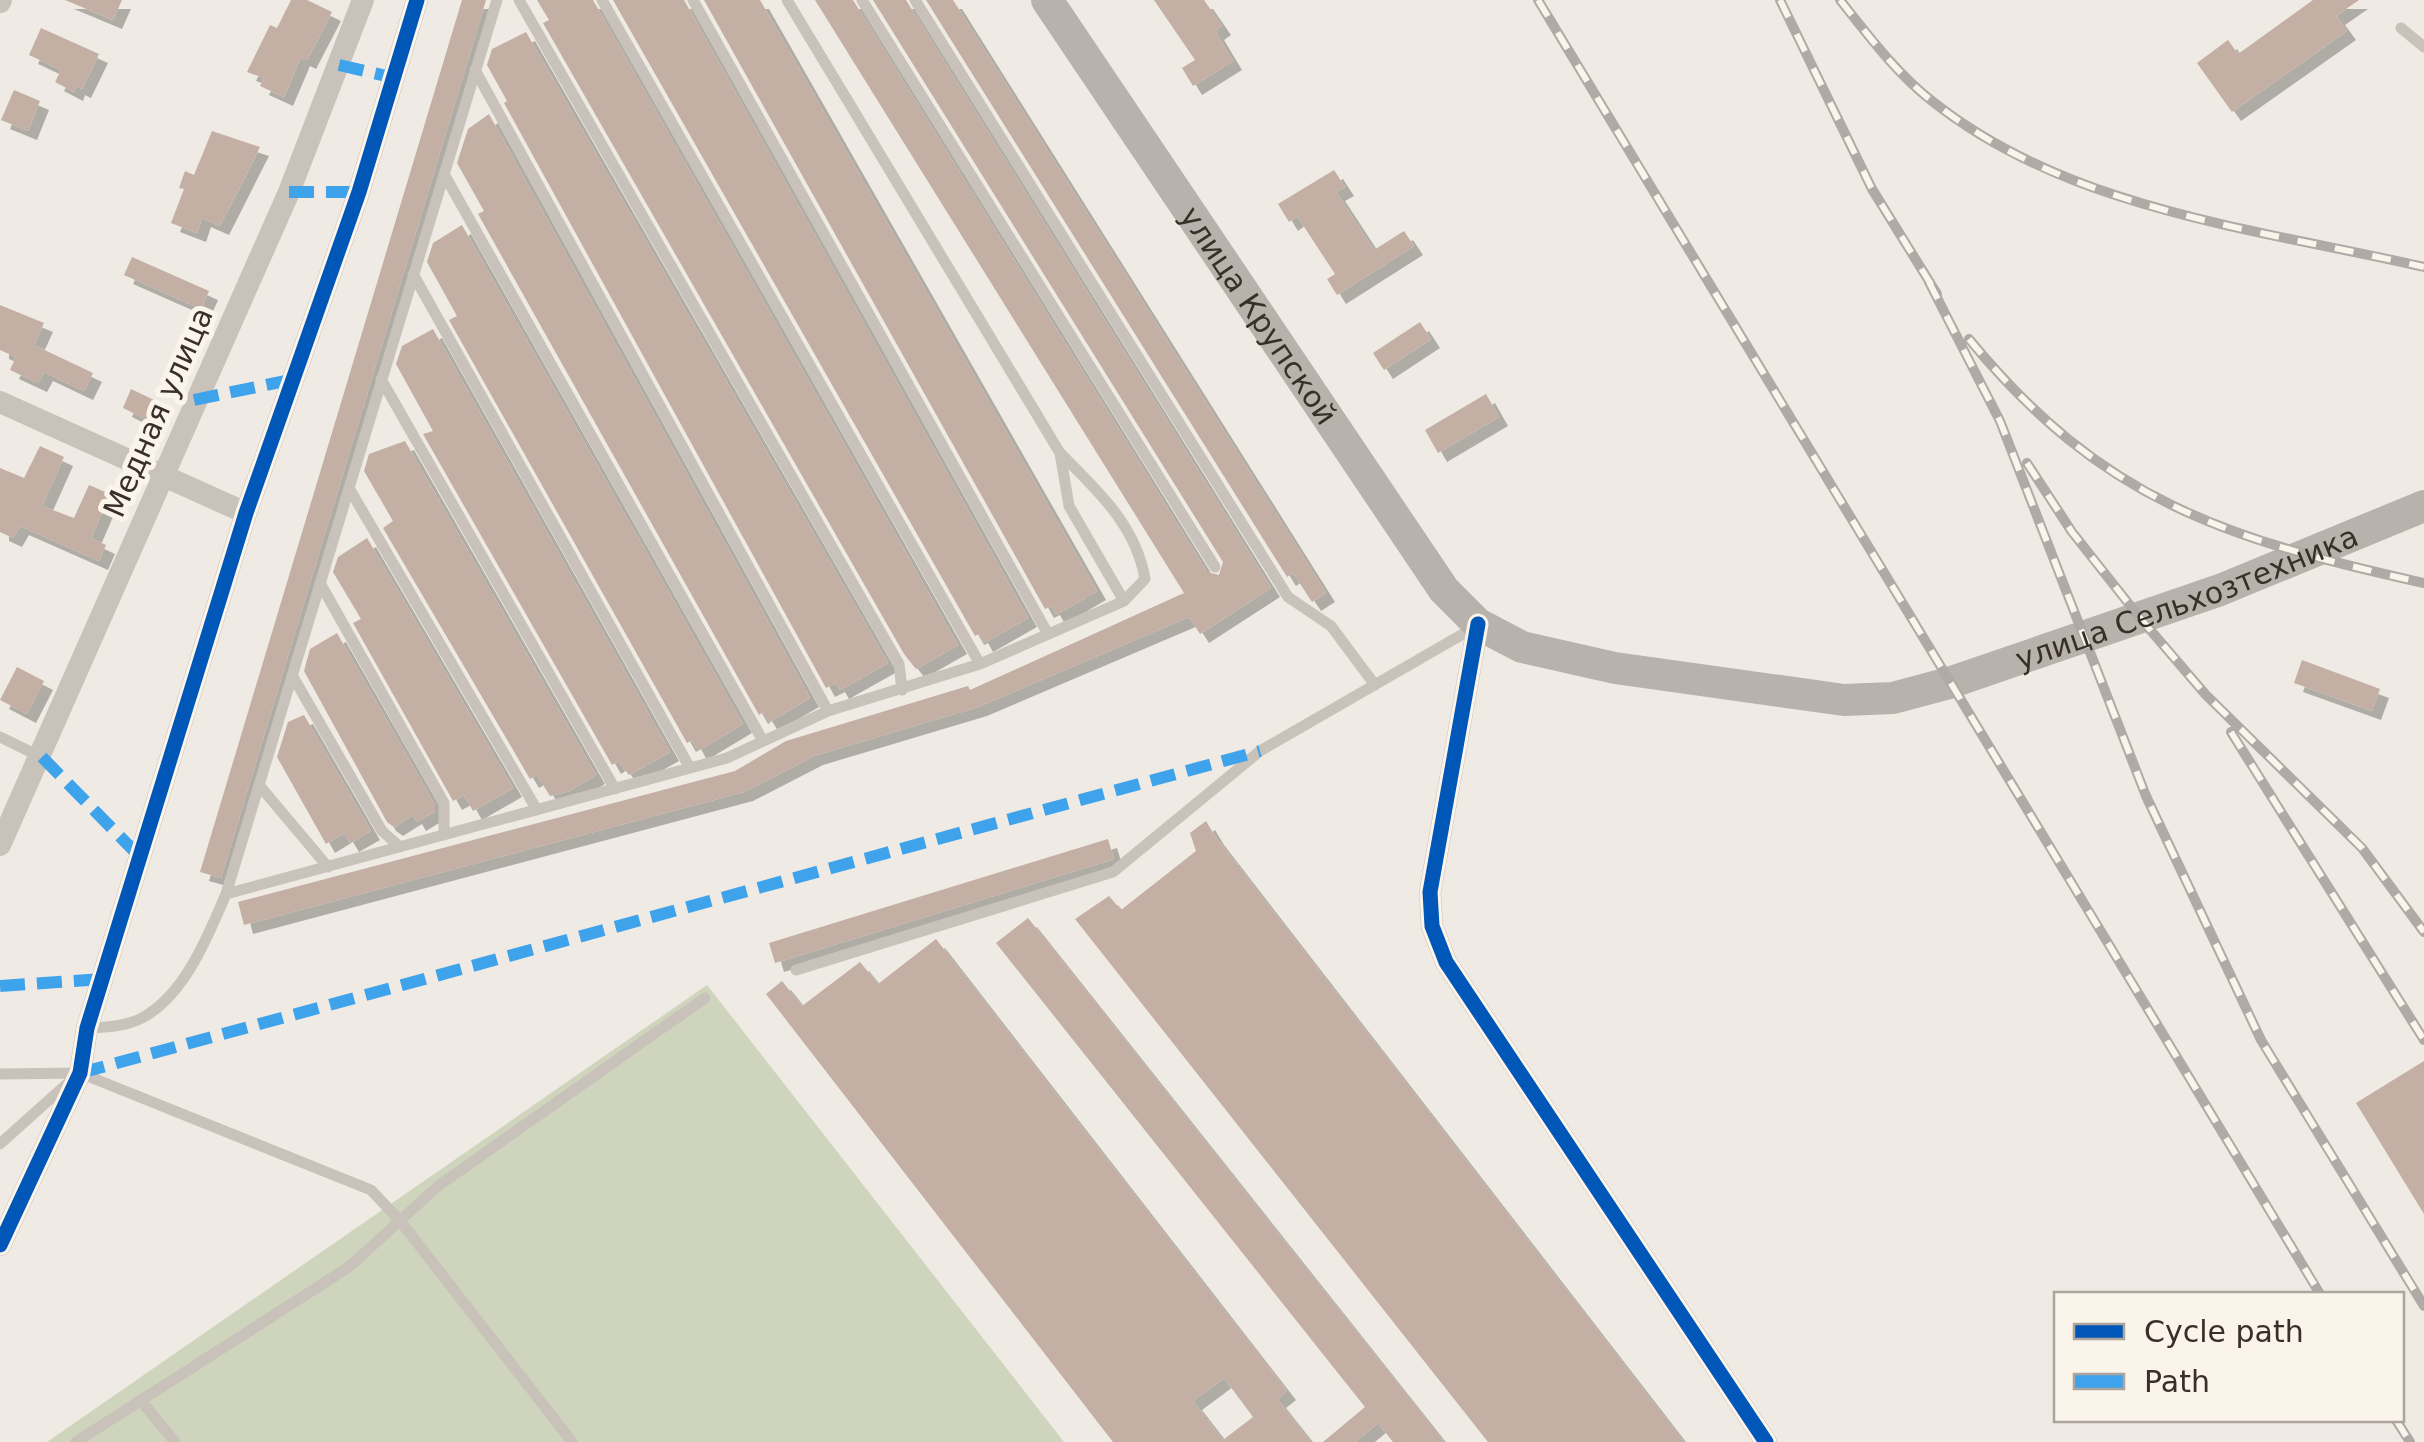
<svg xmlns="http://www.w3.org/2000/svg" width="2424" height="1442" font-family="'DejaVu Sans',sans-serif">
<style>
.green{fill:#cfd5bc}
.building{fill:#c3afa4;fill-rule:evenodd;filter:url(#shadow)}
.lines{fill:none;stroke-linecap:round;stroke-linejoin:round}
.lane{stroke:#c8c2bb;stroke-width:11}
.street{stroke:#c8c2bb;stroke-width:22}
.secondary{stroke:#b8b2ac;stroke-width:32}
.rail-casing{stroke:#afaaa6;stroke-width:10}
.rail{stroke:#fbf4eb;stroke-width:6;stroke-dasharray:19;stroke-linecap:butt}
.quiet{stroke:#3fa3eb;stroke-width:12;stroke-dasharray:25 12;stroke-linecap:butt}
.cycleway-casing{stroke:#fbf4eb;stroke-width:21}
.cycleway{stroke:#0057b8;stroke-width:15}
.labels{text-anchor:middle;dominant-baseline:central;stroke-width:10;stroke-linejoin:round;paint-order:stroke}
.street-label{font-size:30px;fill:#392f29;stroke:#fbf4eb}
</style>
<defs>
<filter id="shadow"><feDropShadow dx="9" dy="9" stdDeviation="0" flood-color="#0004"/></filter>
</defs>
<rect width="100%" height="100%" fill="#efeae3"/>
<path class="green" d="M707 985 1064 1442H47Z"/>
<path class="building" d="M65 0H122L113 20Z
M291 0H307L332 12 307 60 301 57 284 97 260 86 264 78 247 72 270 25 277 28Z
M462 0H486L221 878 200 872Z
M537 0H593L958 645 916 669 904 654 543 23 549 20Z
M613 0H684L1028 618 984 643 979 634 975 636Z
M704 0H760L1097 591 1056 615 1051 606 1045 609Z
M815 0H853L1207 572 1219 575 1223 562 873 0H906L1271 588 1200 634 1189 617 978 707 814 756 744 792 244 925 238 902 735 771 786 741 968 686 970 690 1184 593Z
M926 0H953L1326 593 1312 602 1293 573 1287 577Z
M1154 0H1204L1222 26 1215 31 1233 61 1193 86 1182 68 1195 60Z
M2313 0H2359L2336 16 2347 31 2232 112 2197 63 2228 40 2238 54Z
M41 28 99 54 82 89 76 86 74 92 55 82 61 70 29 55Z
M526 32 888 663 840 690 836 683 826 688 504 103 507 101 487 65 492 49Z
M14 90 40 101 28 131 1 120Z
M489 114 810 698 769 722 763 712 759 715 478 214 484 211 457 163 468 129Z
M212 131 260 147 220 226 202 218 197 233 171 223 184 189 179 188 185 171 194 175Z
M1334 170 1345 187 1336 192 1374 250 1404 231 1414 246 1337 295 1327 279 1335 274 1297 216 1289 222 1278 204Z
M462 225 743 724 698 751 692 740 687 743 449 320 457 316 427 262 433 243Z
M132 257 209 291 201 309 124 275Z
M0 305 44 323 34 345 93 373 84 391 44 372 38 383 10 370 16 357 0 350Z
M1420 322 1431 339 1384 370 1373 353Z
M433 329 670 752 629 775 618 761 612 765 423 434 433 431 396 364 402 346Z
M131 389 154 400 145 419 123 408Z
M1486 394 1499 417 1438 453 1425 430Z
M405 441 596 775 569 791 550 796 537 775 530 779 383 528 393 521 364 471 369 454Z
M40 446 64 457 42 506 74 518 89 485 110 494 91 538 106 545 99 561 20 526 13 538 0 532V468L24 478Z
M367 538 513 788 473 811 464 795 453 801 353 623 361 619 333 572 338 557Z
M337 633 435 805V811L417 822 413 815 394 827 387 822 304 671 310 649Z
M2302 660 2380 689 2372 711 2294 683Z
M17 667 44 681 27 714 0 700Z
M304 715 371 831 350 843 344 833 326 844 277 757 288 722Z
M1206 821 1215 836 1684 1442H1488L1075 919 1109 896 1121 910 1196 851 1190 833Z
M1108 839 1114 859 775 963 769 943Z
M1028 918 1444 1442H1393L1378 1423 1355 1442H1323L1365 1407 996 943Z
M936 939 1287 1391 1277 1399 1311 1442H1113L766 994 782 981 802 1006 860 962 878 984ZM1224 1378 1253 1417 1223 1440 1193 1401Z
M2424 1061V1214L2356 1103Z"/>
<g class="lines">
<path class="lane" d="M519 0 899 664 902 690
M602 0 980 664
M693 0 1048 634
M862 0 1215 567
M915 0 1288 597 1331 626 1375 685
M2401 28 2424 47
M475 70 828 711
M444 174 763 741
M413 274 690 768
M381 379 615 789
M1060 453 1069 506 1124 601
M349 488 537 810
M320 583 444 803V835
M292 675 382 831 400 847
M0 737 41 757
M259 785 328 867
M226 894 727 758 828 711 980 664 1124 601 1145 579C1136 525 1097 490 1060 453L787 0
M796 970 1113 872 1260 751 1475 627
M87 1028C105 1027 125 1027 142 1018 185 995 208 936 226 894L497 0
M0 1074 80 1073 371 1190 401 1222 572 1442
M0 1144 69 1082
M142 1402 175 1442
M76 1442 349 1267 438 1186 705 998"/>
<path class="street" d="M0 2 1 0
M0 402 246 513
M1478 624 1430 892 1432 926 1446 962 1766 1442
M0 845 289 192 363 0
M0 1245 80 1073 87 1028 246 513 359 192 417 0"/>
<path class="secondary" id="s1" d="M1047 0 1444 590 1478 624 1522 647 1615 668 1844 700 1893 698 1949 683 2220 590 2424 506"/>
<defs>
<path id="rail" d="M1538 0 2320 1294
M1780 0 1872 189 1937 294
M1840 0C1868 35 1896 73 1932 101 2069 210 2258 229 2424 267
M1929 282 2000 421 2146 796 2261 1040 2424 1306
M1969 339C2102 501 2226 539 2424 583
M2027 463 2072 532 2140 618 2206 695 2362 848 2424 932
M2231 732 2424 1040
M2396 1420 2410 1442"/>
</defs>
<use href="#rail" class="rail-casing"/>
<use href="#rail" class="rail"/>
<path class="quiet" d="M339 65 395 78
M289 192H359
M194 400 295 379
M42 757 140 857
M0 986 102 979
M80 1073 1260 751"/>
<defs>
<path id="cycleway" d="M1478 624 1430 892 1432 926 1446 962 1766 1442
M0 1245 80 1073 87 1028 246 513 359 192 417 0"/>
</defs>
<use href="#cycleway" class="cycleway-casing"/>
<use href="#cycleway" class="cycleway"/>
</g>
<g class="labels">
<g class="street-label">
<text stroke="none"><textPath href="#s1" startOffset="380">улица Крупской</textPath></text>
<text transform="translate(158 412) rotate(-66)">Медная улица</text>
<text stroke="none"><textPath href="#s1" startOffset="1495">улица Сельхозтехника</textPath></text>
</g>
</g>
<rect x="2054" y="1292" width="350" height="130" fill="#fbf4eb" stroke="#ada59d" stroke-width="2.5"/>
<rect x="2074" y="1324" width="50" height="15" fill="#0057b8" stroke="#ada59d" stroke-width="2.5"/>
<text x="2144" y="1342" font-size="30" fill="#392f29">Cycle path</text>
<rect x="2074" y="1374" width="50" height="15" fill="#3fa3eb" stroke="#ada59d" stroke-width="2.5"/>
<text x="2144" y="1392" font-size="30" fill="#392f29">Path</text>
</svg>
